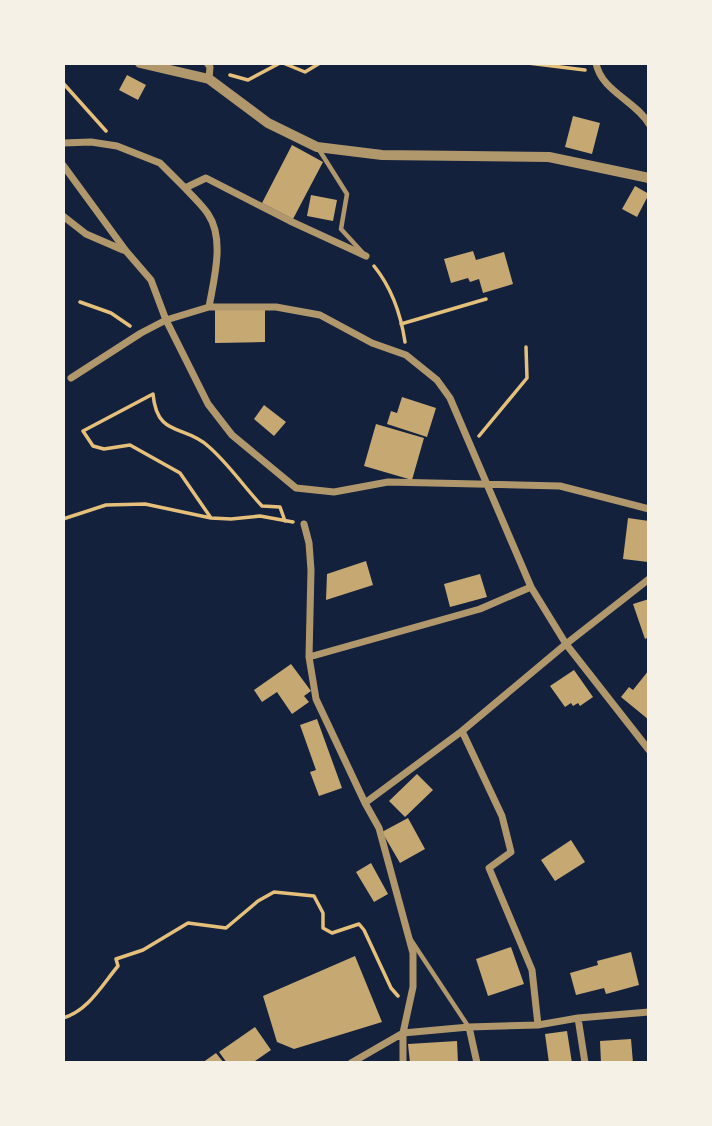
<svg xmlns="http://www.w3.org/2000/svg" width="712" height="1126" font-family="'Golos Text',sans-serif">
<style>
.building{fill:#c6a872}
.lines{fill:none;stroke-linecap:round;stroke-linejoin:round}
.path{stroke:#e5c07b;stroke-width:3.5}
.service{stroke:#b1986c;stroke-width:4.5}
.minor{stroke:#b1986c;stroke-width:7}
.tertiary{stroke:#b1986c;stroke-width:10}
</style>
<rect width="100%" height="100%" fill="#14213d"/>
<path class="building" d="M127 75 146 85 138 100 119 90Z
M573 116 600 123 592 154 565 147Z
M292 145 323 162 293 219 262 203Z
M635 186 649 194 637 217 622 209Z
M311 195 337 200 333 221 307 216Z
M473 251 476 260 504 252 513 284 483 293 479 279 470 282 468 278 451 283 444 259Z
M215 310H265V342L215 343Z
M402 397 436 408 427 437 387 424 391 411 397 413Z
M264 405 286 422 274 436 254 419Z
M376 424 424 438 412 480 364 466Z
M628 518 649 521 648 562 623 559Z
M366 561 373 585 326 600 327 574Z
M480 574 487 597 450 607 444 584Z
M649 599V637L645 639 633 604Z
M291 664 311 691 304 696 309 702 292 714 277 692 262 702 254 690Z
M574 670 593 697 580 706 578 703 573 706 571 703 565 707 550 686Z
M649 670V720L621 697 629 687 633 690Z
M317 719 342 788 319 796 310 772 316 770 300 725Z
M417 774 433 790 405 817 389 801Z
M408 818 425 849 400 863 382 832Z
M571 840 585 862 555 881 541 860Z
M371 863 388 894 374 902 356 872Z
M511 947 524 984 488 996 476 959Z
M631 952 639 985 606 994 604 988 576 995 570 973 598 965 597 961Z
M355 956 382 1022 294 1049 277 1042 263 996Z
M255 1027 271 1050 252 1063H227L219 1052Z
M567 1031 572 1063H549L545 1034Z
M631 1039 633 1063H601L600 1041Z
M457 1041 458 1063H410L408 1044Z
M216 1053 224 1063H202Z"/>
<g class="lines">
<path class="path" d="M283 63 305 72 320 63
M416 63H485
M528 63 585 70
M230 75 248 80 280 63
M63 83 106 131
M374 266C391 287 401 315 405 342
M80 302 111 313 130 326
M401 324 486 299
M479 436 527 378 526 347
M211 518 180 473 130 445 104 449 93 446 83 431 153 394C157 438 184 424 208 446 228 463 244 487 262 506L280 507 285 521
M63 519 106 505 145 504 211 518 231 519 260 516 293 522
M63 1018C88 1011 102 985 118 966L116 959 143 950 188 923 226 928 258 901 274 892 314 896 323 913V928L332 933 359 924 364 930 391 988 398 996"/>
<path class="service" d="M318 148 347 194 341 229 362 252
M411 940 468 1026"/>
<path class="minor" d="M207 63 210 67 209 79
M596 63C601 91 636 101 649 124
M63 143 91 142 117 146 160 163 185 188 206 178 290 221 366 256
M63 165 126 251 151 280 166 320 208 404 232 435 296 488 334 492 388 482 560 486 649 509
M185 188C193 197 202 205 208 214 225 239 214 279 209 307
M63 216 86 234 123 250
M71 378 141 333 166 320 209 307H276L320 315 372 343 406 355 437 380 450 398 531 587 566 644 649 750
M304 524 309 543 311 570 309 657 316 699 365 803 379 828 413 953V987L403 1033V1063
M309 657 480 609 531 587
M462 731 502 816 511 852 489 868 532 970 538 1025
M365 803 462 731 566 644 649 579
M578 1018 585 1063
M469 1027 477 1063
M351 1063 403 1033 469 1027 538 1025 578 1018 649 1012"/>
<path class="tertiary" d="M140 63 209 79 268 123 317 147 382 155 549 157 649 178"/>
</g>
<rect width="712" height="1126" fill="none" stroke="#f6f1e7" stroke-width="130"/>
</svg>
